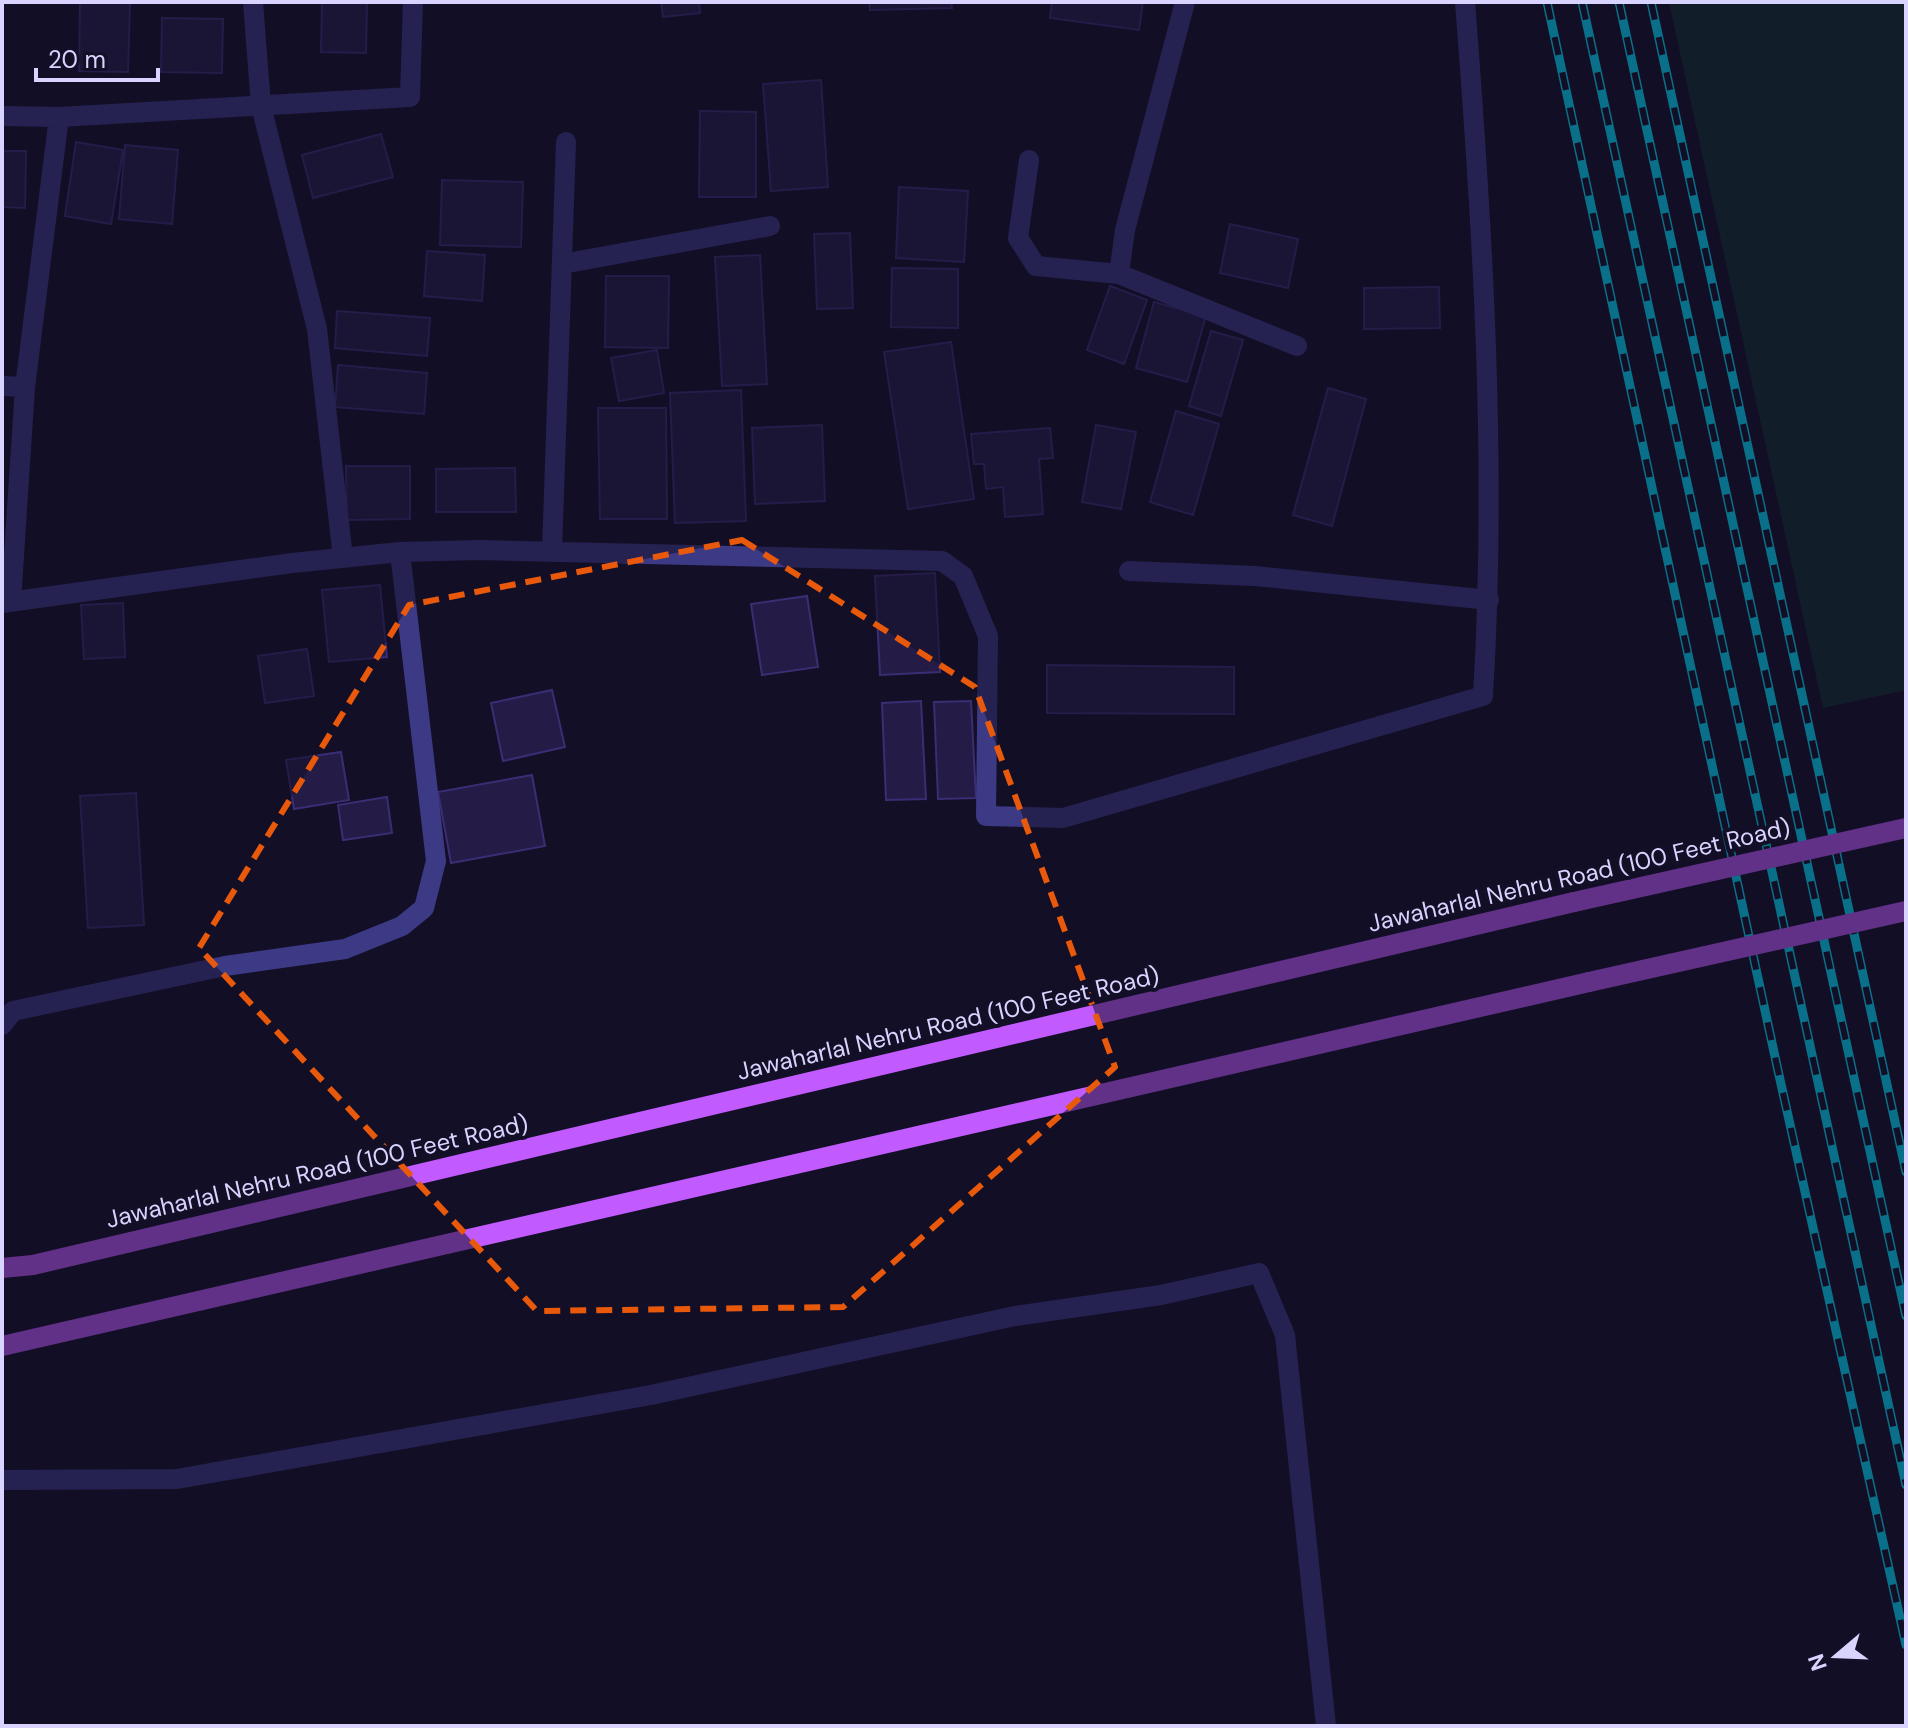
<svg xmlns="http://www.w3.org/2000/svg" width="1908" height="1728" font-family="'DM Sans',sans-serif">
<style>
.green{fill:#12302f}
.building{fill:#241b47;stroke:#3b2d73;stroke-width:2}
.lines{fill:none;stroke-linecap:round;stroke-linejoin:round}
.minor{stroke:#3d3a85;stroke-width:20}
.primary{stroke:#c25bff;stroke-width:20}
.rail-casing{stroke:#00e5ff;stroke-width:9}
.rail{stroke:#130f26;stroke-width:6;stroke-dasharray:18;stroke-linecap:butt}
.primary-bridge{stroke:#c25bff;stroke-width:20}
.marked{fill:none;stroke:#e8590c;stroke-width:6;stroke-dasharray:16 10;stroke-linejoin:round}
.labels{text-anchor:middle;dominant-baseline:central;stroke-width:8;stroke-linejoin:round;paint-order:stroke}
.street-label{font-size:24px;fill:#d9d4ff;stroke:#130f26}
</style>
<rect width="100%" height="100%" fill="#130f26"/>
<path class="green" d="M1669 2H1906V690L1823 708Z"/>
<path class="building" d="M80 2H130L128 72 79 71Z
M322 2H367L366 53 321 52Z
M661 2H699L700 13 663 17Z
M869 2H951L952 8 870 10Z
M1052 2H1143L1139 30 1050 18Z
M162 18 223 19 222 73 161 72Z
M821 80 828 187 771 191 763 84Z
M700 111 756 112V197H699Z
M381 134 393 177 313 198 302 155Z
M76 142 123 150 111 224 65 216Z
M125 145 178 150 172 224 119 219Z
M2 151H26L25 208 2 207Z
M442 180 523 182 521 247 440 245Z
M899 187 968 191 964 262 896 258Z
M1230 224 1298 239 1288 288 1220 273Z
M850 233 853 308 817 309 814 234Z
M427 251 485 255 482 301 424 296Z
M760 255 767 384 722 386 715 257Z
M892 268 958 269V328L891 327Z
M606 276H669L668 348 605 347Z
M1110 286 1147 300 1124 364 1087 350Z
M1439 287 1440 328 1364 329V288Z
M1154 302 1206 316 1187 382 1136 368Z
M337 311 430 318 427 356 335 348Z
M1211 331 1243 340 1221 416 1189 406Z
M951 342 974 499 908 509 884 352Z
M657 350 664 393 619 401 611 358Z
M338 365 427 373 424 414 335 407Z
M1328 388 1366 399 1332 526 1293 515Z
M741 390 746 521 675 523 670 393Z
M598 408H666L667 519H600Z
M1176 411 1219 424 1193 515 1150 502Z
M822 425 825 501 755 504 752 428Z
M1096 425 1136 432 1121 509 1082 502Z
M1050 428 1053 458 1039 459 1043 514 1005 517 1003 487 986 489 984 464H974L971 434Z
M346 466H410V519L347 520Z
M515 468 516 512H436V469Z
M935 573 940 672 880 675 875 576Z
M380 585 387 657 329 662 322 590Z
M807 596 818 667 762 675 751 604Z
M123 603 125 657 84 659 81 605Z
M307 649 314 696 265 703 258 656Z
M1047 665 1234 667V714L1047 713Z
M552 690 565 747 503 761 491 703Z
M921 701 926 799 886 800 882 703Z
M971 701 976 798 938 799 934 702Z
M341 752 349 800 294 809 286 760Z
M532 775 545 846 451 863 438 792Z
M136 793 144 925 88 928 80 796Z
M387 797 392 833 343 840 338 805Z"/>
<g class="lines">
<path class="minor" d="M253 2 261 106 317 329 343 558
M1185 2 1125 230 1119 274 1297 346
M2 116 59 117 410 97 413 2
M1029 160 1018 238 1036 266 1119 274
M562 264 770 226
M2 386 25 387
M552 551 566 142
M1129 571 1255 576 1489 600
M11 601 25 387 59 117
M2 603 292 563 400 552 479 550 942 561 963 576 988 636 986 816 1063 818 1483 696C1497 465 1483 233 1465 2
M2 1025 13 1011 225 966 345 949 402 926 424 908 436 861 400 552
M2 1480 177 1479 651 1395 1015 1316 1161 1295 1259 1273 1285 1335 1326 1726"/>
<path class="primary" d="M2 1268 33 1265 1574 902
M2 1346 1589 982"/>
<defs>
<path id="rail" d="M1547 2 1777 1066 1906 1645
M1582 2 1906 1485
M1619 2 1906 1316
M1651 2 1906 1172"/>
</defs>
<use href="#rail" class="rail-casing"/>
<use href="#rail" class="rail"/>
<path class="primary-bridge" d="M1574 902 1906 828
M1589 982 1906 911"/>
</g>
<path d="M0 0H1908V1728H0ZM742 540 975 687 1115 1067 843 1307 537 1311 199 948 409 605Z" fill="#130f26" fill-opacity=".55" fill-rule="evenodd"/>
<path class="marked" d="M742 540 975 687 1115 1067 843 1307 537 1311 199 948 409 605Z"/>
<g class="labels">
<g class="street-label">
<text transform="translate(1579 875) rotate(-13)">Jawaharlal Nehru Road (100 Feet Road)</text>
<text transform="translate(948 1023) rotate(-13)">Jawaharlal Nehru Road (100 Feet Road)</text>
<text transform="translate(317 1171) rotate(-13)">Jawaharlal Nehru Road (100 Feet Road)</text>
</g>
</g>
<rect width="1908" height="1728" fill="none" stroke="#d9d4ff" stroke-width="8"/>
<g transform="translate(1836 1656) rotate(251)" stroke="#130f26" stroke-width="6" paint-order="stroke">
<path d="M0-6L14 30L0 20L-14 30Z" fill="#d9d4ff"/>
<text y="-12" font-size="22" font-weight="bold" text-anchor="middle" fill="#d9d4ff">N</text>
</g>
<path d="M36 68v12h122v-12" fill="none" stroke="#d9d4ff" stroke-width="4"/>
<text x="48" y="68" font-size="24" fill="#d9d4ff" stroke="#130f26" stroke-width="6" paint-order="stroke">20 m</text>
</svg>
